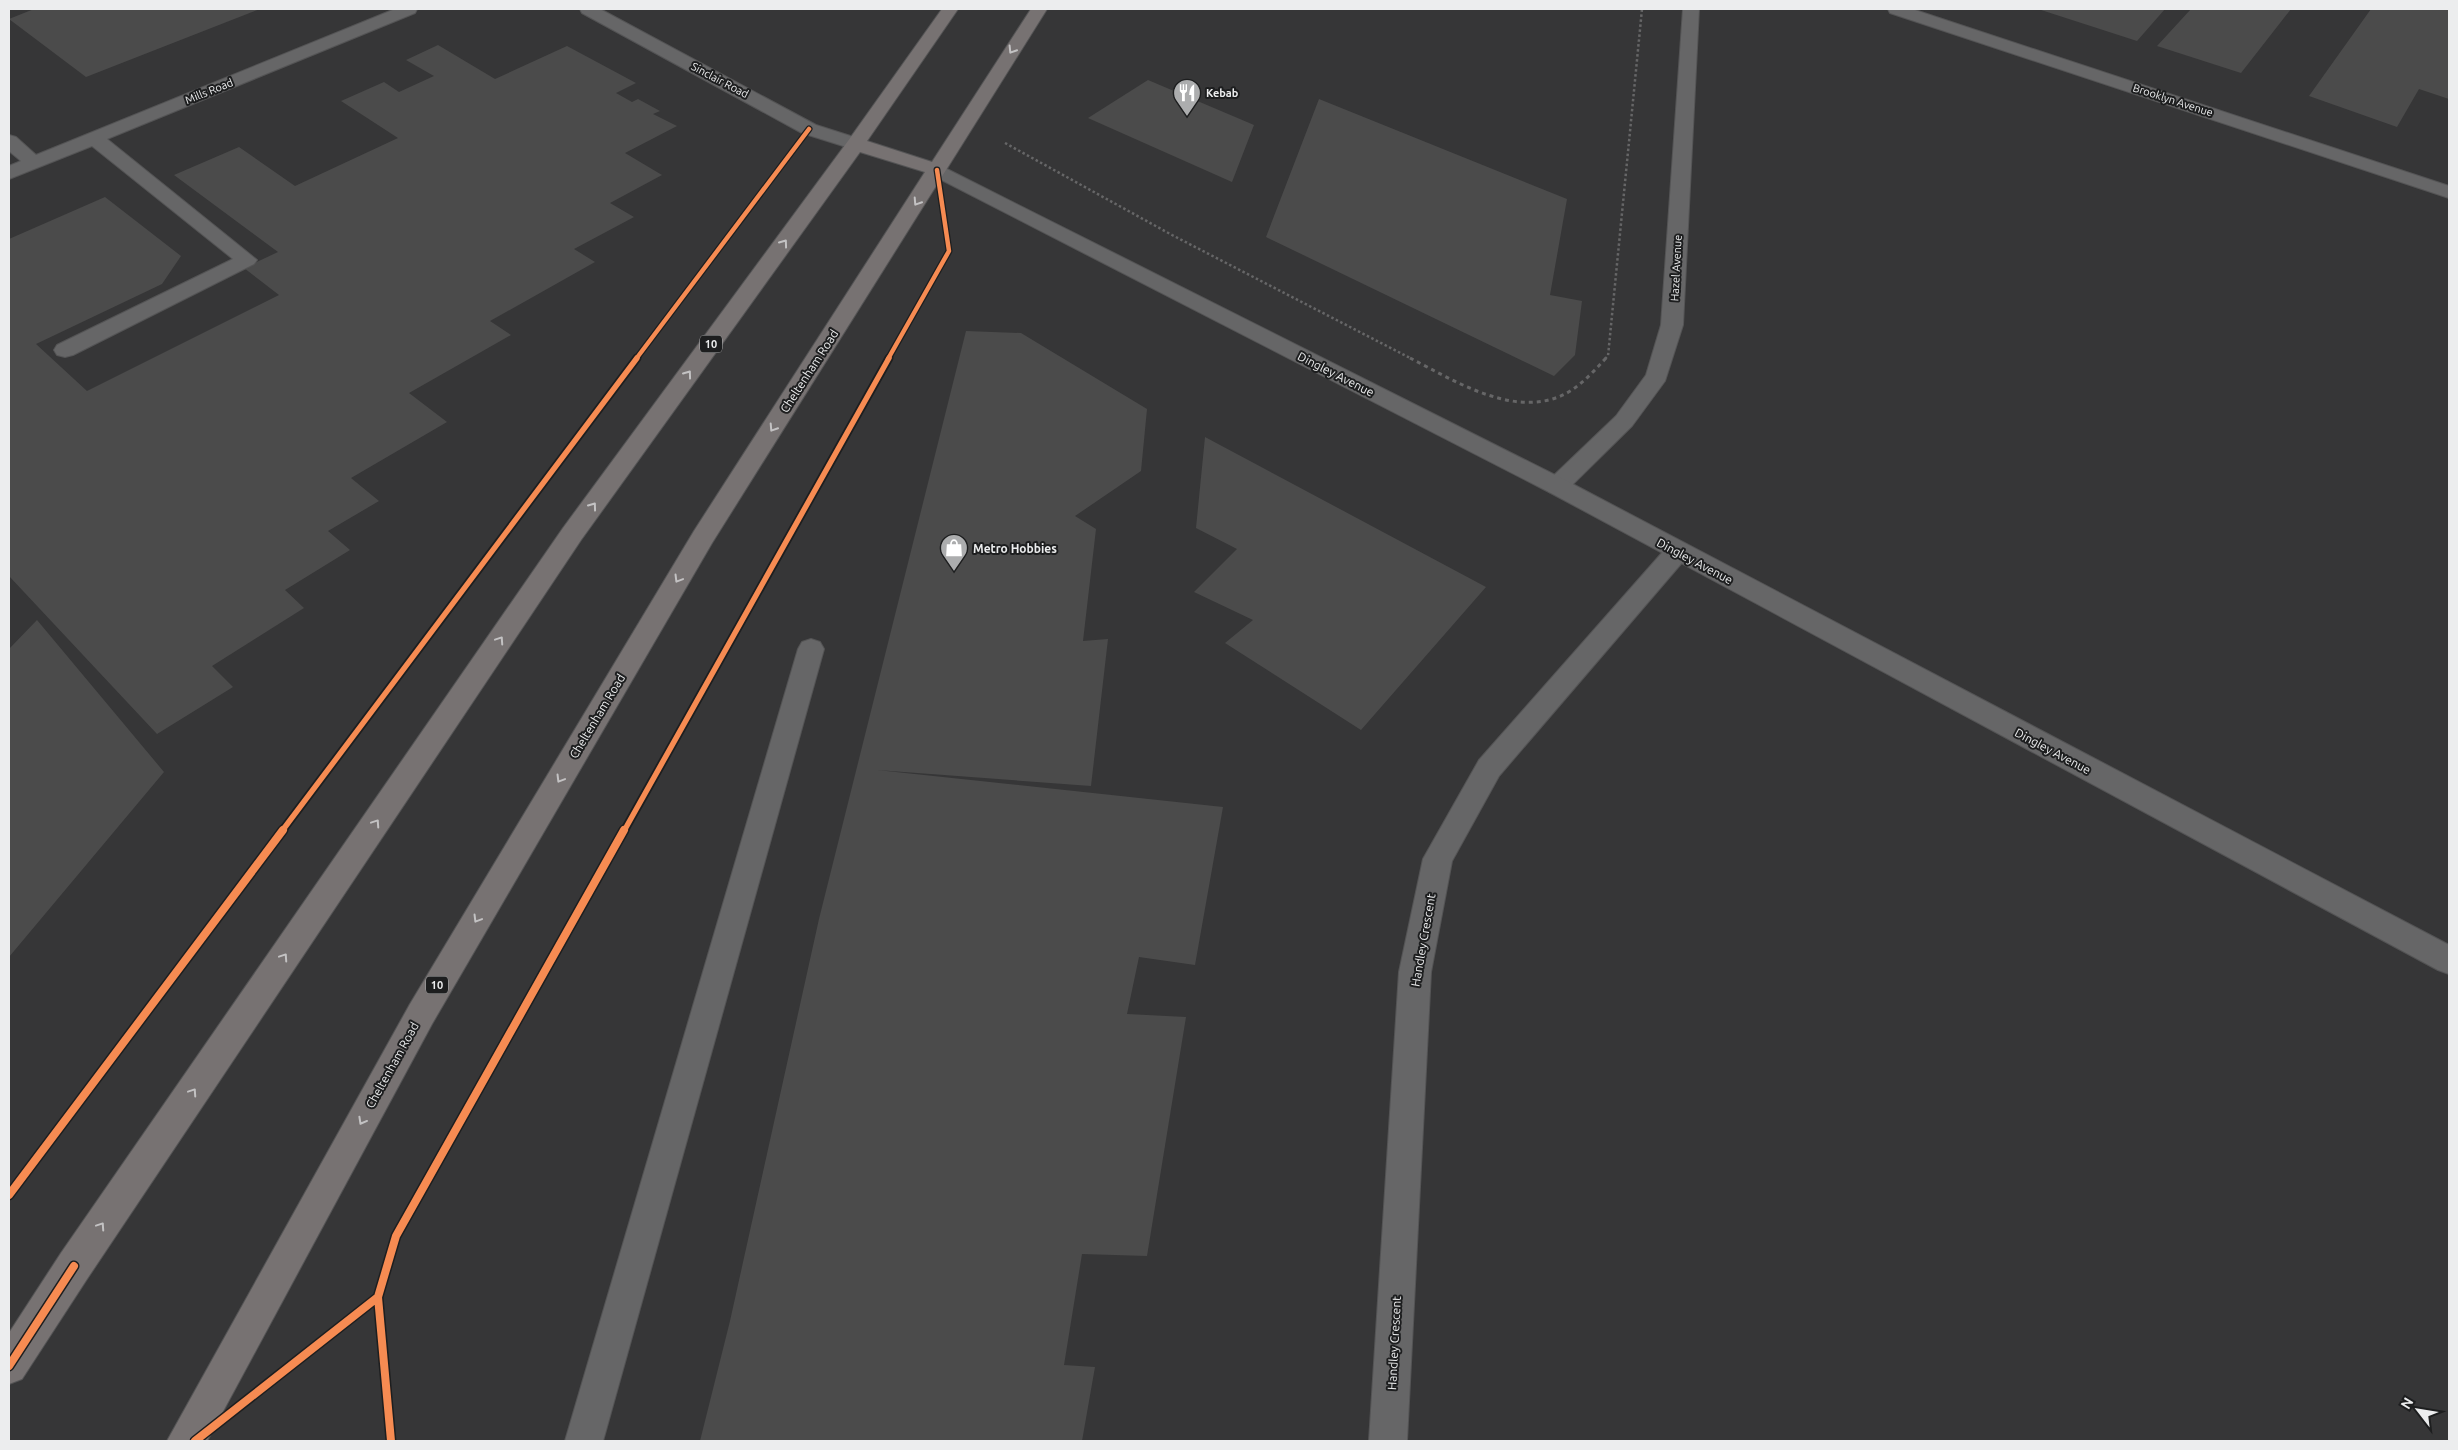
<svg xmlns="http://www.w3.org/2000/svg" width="2458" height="1450" font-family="Ubuntu,sans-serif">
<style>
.building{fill:#4b4b4b}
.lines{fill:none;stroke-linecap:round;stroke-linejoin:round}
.lane-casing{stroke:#545455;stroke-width:2}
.street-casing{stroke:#545455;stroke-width:2}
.secondary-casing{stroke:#545455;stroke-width:2}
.primary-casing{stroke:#545455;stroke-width:2}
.path-far1{stroke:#666667;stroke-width:2.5;stroke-dasharray:2.5 2.5;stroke-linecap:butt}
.path{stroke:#666667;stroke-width:3;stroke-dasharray:4 4;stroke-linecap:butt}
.lane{fill:#666667;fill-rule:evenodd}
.street{fill:#666667;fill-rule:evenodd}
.secondary{fill:#666667;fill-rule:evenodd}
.primary{fill:#777272;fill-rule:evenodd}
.cycleway-far2-casing{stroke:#1d1e1f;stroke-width:7}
.cycleway-far1-casing{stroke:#1d1e1f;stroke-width:9}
.cycleway-casing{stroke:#1d1e1f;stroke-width:11}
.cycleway-far2{stroke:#f68b52;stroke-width:4.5}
.cycleway-far1{stroke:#f68b52;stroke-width:5.5}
.cycleway{stroke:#f68b52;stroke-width:8}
.oneway{stroke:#c3c2c3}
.labels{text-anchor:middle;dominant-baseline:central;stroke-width:4;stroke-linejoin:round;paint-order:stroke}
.far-street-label{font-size:11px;fill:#ecedee;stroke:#1d1e1f}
.far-poi-label{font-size:11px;font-weight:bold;fill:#ecedee;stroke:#1d1e1f;text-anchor:start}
.shield{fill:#1d1e1f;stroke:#aeafb0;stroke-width:1}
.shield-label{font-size:11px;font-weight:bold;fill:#ecedee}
.street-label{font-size:12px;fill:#ecedee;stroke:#1d1e1f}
.poi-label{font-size:12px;font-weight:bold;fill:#ecedee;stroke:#1d1e1f;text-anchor:start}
</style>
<rect width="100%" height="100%" fill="#363637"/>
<path class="building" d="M34 9H260L86 77 9 19Z
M2038 9H2165L2137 41Z
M2191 9H2291L2241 73 2157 46Z
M2371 9H2449V99L2419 89 2397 127 2309 96Z
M438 45 495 79 567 46 636 83 616 93 632 102 638 99 660 111 653 114 677 126 625 153 662 175 610 203 634 217 574 249 595 262 490 321 511 335 409 393 447 422 351 478 379 501 328 531 350 550 285 590 304 608 212 666 233 687 157 734 9 576V239L105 197 181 256 162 284 36 344 87 391 279 295 244 268 278 252 174 175 239 147 295 186 398 138 341 101 384 82 399 92 434 76 406 60Z
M1148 80 1254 125 1232 182 1088 118Z
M1319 99 1567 199 1550 295 1582 301 1575 355 1554 376 1266 237Z
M966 331 1021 333 1147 409 1141 471 1075 516 1096 529 1083 641 1108 639 1091 786 877 770 1223 807 1195 965 1139 957 1127 1014 1186 1017 1147 1256 1082 1254 1064 1365 1095 1367 1082 1441H700L730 1321 819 919Z
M1205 437 1486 587 1361 730 1225 643 1253 620 1194 592 1237 549 1196 528Z
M37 620 164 772 9 957V649Z"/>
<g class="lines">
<defs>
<path id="lane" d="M395 9H417L415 13 107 139 257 260 254 264 73 355 65 357 57 355 54 350 57 345 233 259 92 146 9 179V166L21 161 9 151V135L16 137 36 155Z
M811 639 820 642 824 649 603 1441H565L798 649 802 642Z"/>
<path id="street" d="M580 9H600L816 125 863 140 865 144 863 148 856 150 802 133 582 13Z
M1683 9H1699L1683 325 1665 381 1632 426 1565 492 1557 494 1549 492 1545 486 1549 480 1616 416 1646 375 1661 325Z
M1888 9H1912L2449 186V198L1890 13Z
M1677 543 1686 546 1689 552 1686 558 1499 776 1452 861 1431 972 1407 1441H1369L1399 972 1423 859 1479 760 1668 546Z"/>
<path id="secondary" d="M937 164 1565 480 2449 945V974L2438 970 1549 492 930 174 927 170 930 166Z"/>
<path id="primary" d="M942 9H958L867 141 932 162 1031 9H1047L712 543 432 1024 207 1441H167L410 1004 694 531 925 172 860 152 581 540 87 1279 22 1379 9 1384V1333L61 1253 563 528 848 141Z"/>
</defs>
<use href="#lane" class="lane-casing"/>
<use href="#street" class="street-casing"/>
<use href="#secondary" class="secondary-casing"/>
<use href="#primary" class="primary-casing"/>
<path class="path-far1" d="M1005 143 1172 235 1412 359
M1605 359 1608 356 1642 9"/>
<path class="path" d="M1410 358C1457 382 1520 423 1572 390 1585 381 1596 369 1606 358"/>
<use href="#lane" class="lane"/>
<use href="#street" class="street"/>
<use href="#secondary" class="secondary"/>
<use href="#primary" class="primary"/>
<defs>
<path id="cycleway-far2" d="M636 359 809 129
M888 359 949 251 937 170"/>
<path id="cycleway-far1" d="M282 831 637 358
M624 831 889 358"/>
<path id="cycleway" d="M9 1195 283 830
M378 1297 396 1236 624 830
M9 1366 74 1266
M195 1441 378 1297 391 1441"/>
</defs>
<use href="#cycleway-far2" class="cycleway-far2-casing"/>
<use href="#cycleway-far1" class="cycleway-far1-casing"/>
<use href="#cycleway" class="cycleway-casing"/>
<use href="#cycleway-far2" class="cycleway-far2"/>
<use href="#cycleway-far1" class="cycleway-far1"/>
<use href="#cycleway" class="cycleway"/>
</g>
<defs><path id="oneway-chevron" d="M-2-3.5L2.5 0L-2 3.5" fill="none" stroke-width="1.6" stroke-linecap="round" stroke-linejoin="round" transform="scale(1.25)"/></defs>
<g class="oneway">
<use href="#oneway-chevron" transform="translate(1012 50) rotate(122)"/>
<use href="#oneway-chevron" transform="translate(917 202) rotate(123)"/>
<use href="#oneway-chevron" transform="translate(784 243) rotate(-54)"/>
<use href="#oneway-chevron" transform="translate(688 374) rotate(-54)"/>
<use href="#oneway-chevron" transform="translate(773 428) rotate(123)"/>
<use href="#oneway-chevron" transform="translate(593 506) rotate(-54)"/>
<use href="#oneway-chevron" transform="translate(678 579) rotate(121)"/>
<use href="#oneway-chevron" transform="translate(500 640) rotate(-56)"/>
<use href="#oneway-chevron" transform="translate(560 779) rotate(121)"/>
<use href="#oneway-chevron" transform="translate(376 823) rotate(-56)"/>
<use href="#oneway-chevron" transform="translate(477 919) rotate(121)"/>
<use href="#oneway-chevron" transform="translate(284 957) rotate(-56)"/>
<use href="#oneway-chevron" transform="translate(193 1092) rotate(-56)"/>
<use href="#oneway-chevron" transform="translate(362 1121) rotate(119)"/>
<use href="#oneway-chevron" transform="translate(101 1226) rotate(-56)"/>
</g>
<defs>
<symbol id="restaurant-pin" viewBox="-11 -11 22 30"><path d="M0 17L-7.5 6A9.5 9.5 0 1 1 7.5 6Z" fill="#acadae" stroke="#1d1e1f"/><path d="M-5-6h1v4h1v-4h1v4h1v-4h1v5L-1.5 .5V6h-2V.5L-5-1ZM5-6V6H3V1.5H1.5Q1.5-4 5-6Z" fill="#fff"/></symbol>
<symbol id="shop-pin" viewBox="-11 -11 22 30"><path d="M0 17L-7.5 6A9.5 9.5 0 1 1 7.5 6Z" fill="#acadae" stroke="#1d1e1f"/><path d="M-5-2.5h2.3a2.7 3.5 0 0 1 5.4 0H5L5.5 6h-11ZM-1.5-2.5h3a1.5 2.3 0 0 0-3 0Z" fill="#fff"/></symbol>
</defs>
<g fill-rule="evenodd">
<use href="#restaurant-pin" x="1171" y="77" width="32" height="43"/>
<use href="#shop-pin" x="938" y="532" width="32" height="43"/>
</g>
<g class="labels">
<g class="far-street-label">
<text transform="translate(720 80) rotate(28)">Sinclair Road</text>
<text transform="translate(209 91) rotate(-22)">Mills Road</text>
<text transform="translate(2173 100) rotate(18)">Brooklyn Avenue</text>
<text transform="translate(1676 268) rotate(-87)">Hazel Avenue</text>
</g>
<g class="far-poi-label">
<text x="1206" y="93">Kebab</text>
</g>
<g class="shield">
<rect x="700" y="335.5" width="22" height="17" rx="4"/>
<rect x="426" y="976.5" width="22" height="17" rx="4"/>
</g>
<g class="shield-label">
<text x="711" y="344">10</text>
<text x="437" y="985">10</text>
</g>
<g class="street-label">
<text transform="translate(809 371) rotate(-57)">Cheltenham Road</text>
<text transform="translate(1336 374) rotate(27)">Dingley Avenue</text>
<text transform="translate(1695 561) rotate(28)">Dingley Avenue</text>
<text transform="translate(597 716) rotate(-59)">Cheltenham Road</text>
<text transform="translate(2053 751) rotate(28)">Dingley Avenue</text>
<text transform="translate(1423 940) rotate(-80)">Handley Crescent</text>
<text transform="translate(392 1065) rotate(-61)">Cheltenham Road</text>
<text transform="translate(1394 1343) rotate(-87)">Handley Crescent</text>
</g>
<g class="poi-label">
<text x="973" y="548">Metro Hobbies</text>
</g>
</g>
<rect width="2458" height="1450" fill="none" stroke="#ecedee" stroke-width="20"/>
<g transform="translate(2418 1410) rotate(301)" stroke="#1d1e1f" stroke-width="4" paint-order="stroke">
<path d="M0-4L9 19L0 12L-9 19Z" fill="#ecedee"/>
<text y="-8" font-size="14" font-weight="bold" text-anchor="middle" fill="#ecedee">N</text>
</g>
</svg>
